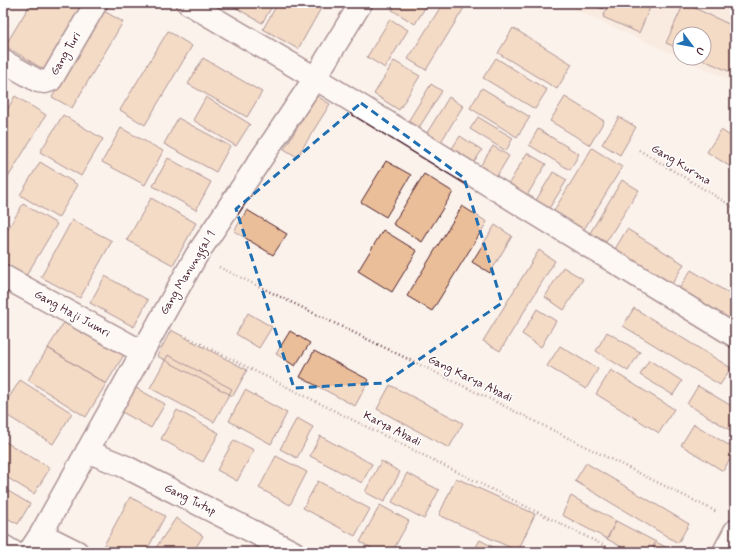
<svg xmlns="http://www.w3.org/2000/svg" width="738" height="555" font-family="Mynerve,sans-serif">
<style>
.built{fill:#f6e2d3}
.building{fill:#ebbe9a;stroke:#4a1f2b}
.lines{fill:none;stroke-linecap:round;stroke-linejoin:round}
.street-casing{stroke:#4a1f2b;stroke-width:25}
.highway-casing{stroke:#4a1f2b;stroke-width:25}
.path{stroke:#4a1f2b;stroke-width:2.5;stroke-dasharray:1 3;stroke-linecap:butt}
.street{stroke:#fff;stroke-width:22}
.highway{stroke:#fff;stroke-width:22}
.marked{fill:none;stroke:#1f6fb2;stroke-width:3;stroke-dasharray:8 5;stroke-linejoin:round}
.labels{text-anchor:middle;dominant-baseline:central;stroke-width:3;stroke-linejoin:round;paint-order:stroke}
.street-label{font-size:12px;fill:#4a1f2b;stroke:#fff}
</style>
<rect width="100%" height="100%" fill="#fbf2eb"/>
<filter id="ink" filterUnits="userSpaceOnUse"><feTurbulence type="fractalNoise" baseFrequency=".025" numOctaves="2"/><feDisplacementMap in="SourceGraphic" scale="8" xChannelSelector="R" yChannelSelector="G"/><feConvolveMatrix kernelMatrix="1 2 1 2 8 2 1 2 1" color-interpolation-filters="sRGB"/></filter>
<g filter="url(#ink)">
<path class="built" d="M560 3H735V82L682 58H704V34H680V57Z"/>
<path class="building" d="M31 3H89L48 72 5 46Z
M232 3H274L262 23 231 5Z
M278 3H324L298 49 263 29Z
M396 3H428L415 24 392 10Z
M443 3H467L426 70 408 59Z
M587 3H605L603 9Z
M609 3H652L639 33 603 17Z
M684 3 735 27V74L699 58H704V34H680V49L666 43Z
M104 11 123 22 72 108 52 97Z
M390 19 408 30 385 68 367 57Z
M513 28 572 64 557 89 498 53Z
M168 31 192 46 145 125 120 110Z
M203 58 262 92 247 117 188 84Z
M496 58 547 90 535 109 483 78Z
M394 61 420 76 399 110 374 94Z
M431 84 442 91 415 134 404 128Z
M482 88 530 117 517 137 470 108Z
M15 96 46 115 7 179 3 177V117Z
M317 96 330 104 297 157 284 149Z
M206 97 250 124 236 146 193 120Z
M449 97 463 106 436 150 422 141Z
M565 97 604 121 590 145 550 121Z
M63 115 103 139 81 176 40 152Z
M478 117 513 138 506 151 470 129Z
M619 117 636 127 620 155 602 144Z
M178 118 230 146 216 172 164 144Z
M121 128 163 151 145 185 102 162Z
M538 129 579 154 570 170 529 145Z
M721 130 735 139 734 169 707 152Z
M460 136 482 150 469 170 447 156Z
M493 146 509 156 492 184 475 174Z
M592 148 622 167 580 236 550 217Z
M527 153 546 164 523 202 505 190Z
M168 158 211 182 196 210 153 186Z
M386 161 411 175 386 217 361 202Z
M40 162 78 185 58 218 20 195Z
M553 172 567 180 548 210 535 202Z
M424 174 453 192 422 242 393 224Z
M622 180 639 190 606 242 590 233Z
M151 198 196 223 173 265 127 240Z
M23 204 57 224 26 276 3 262V237Z
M462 206 487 222 432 311 407 296Z
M247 210 287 234 273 255 234 231Z
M72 220 112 241 80 298 41 277Z
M495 225 512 236 490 273 472 262Z
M627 229 684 264 669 289 612 254Z
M383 230 417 251 392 292 358 271Z
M539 250 555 261 500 351 483 341Z
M563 267 583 279 564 310 545 297Z
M691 270 735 297V313L726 327 675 295Z
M105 276 148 300 134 327 90 303Z
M634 308 731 368 720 385 623 326Z
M537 309 556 321 541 347 522 334Z
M248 313 272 327 259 348 236 334Z
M66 319 124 355 106 384 48 348Z
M171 330 247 370 233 396 157 356Z
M290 331 310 343 295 366 276 354Z
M607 332 640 352 628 371 596 351Z
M560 346 598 369 586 389 547 366Z
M48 348 106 384 86 417 28 380Z
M314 351 369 380 355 406 300 377Z
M168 355 232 389 214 422 150 388Z
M649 360 682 381 673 395 640 375Z
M611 370 674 409 659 433 596 394Z
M20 380 72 413 53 444 3 413V407Z
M390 385 463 423 449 448 377 409Z
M698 386 735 408V433L687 404Z
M136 388 165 404 151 428 122 412Z
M245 390 287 413 271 444 229 421Z
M177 410 219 433 203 462 161 439Z
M297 418 313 427 297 458 280 449Z
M694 424 735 449V451L723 471 681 445Z
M320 436 372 464 362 483 310 456Z
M234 440 254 450 237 481 217 470Z
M4 441 50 468 34 494 3 475Z
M276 456 307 472 290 505 259 488Z
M381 461 400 472 384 502 365 492Z
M586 463 689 524 678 543 575 481Z
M407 473 439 490 424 519 392 502Z
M456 478 535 514 518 551 439 515Z
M318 481 370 509 355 536 303 508Z
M3 488 30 504 18 524 3 516Z
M571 496 616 521 607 539 562 515Z
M130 497 165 516 146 552H113L103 547Z
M380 505 409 521 392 552H379L360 542Z
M176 518 203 536 193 552H153Z
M616 521 656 542 650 552H631L607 539Z
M480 540 502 552H473Z
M656 542 675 552H650Z
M424 545 435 552H420Z
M562 546 574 552H559Z"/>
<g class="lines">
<defs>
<path id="street" d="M188 3 315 78 735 336
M3 61 38 81 45 82 51 80 96 3
M3 276 142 352
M87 451 126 467 293 552
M41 534 77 552
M3 546 13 552
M29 552 41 534 196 256 315 78 361 3"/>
<path id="highway" d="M724 552 735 531"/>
</defs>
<use href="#street" class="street-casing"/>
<use href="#highway" class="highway-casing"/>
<path class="path" d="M639 150 735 208
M219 267 486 397 717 512
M183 335 617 552"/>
<use href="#street" class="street"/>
<use href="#highway" class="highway"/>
</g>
</g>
<path d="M0 0H738V555H0ZM361 103 464 178 502 303 384 383 294 388 236 209Z" fill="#fbf2eb" fill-opacity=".55" fill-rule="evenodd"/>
<path class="marked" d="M361 103 464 178 502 303 384 383 294 388 236 209Z"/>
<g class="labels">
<g class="street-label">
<text transform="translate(66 54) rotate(-59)">Gang Turi</text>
<text transform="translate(681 165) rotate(31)">Gang Kurma</text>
<text transform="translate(188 273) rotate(-59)">Gang Manunggal 1</text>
<text transform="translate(72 314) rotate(29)">Gang Haji Jumri</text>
<text transform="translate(470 379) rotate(26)">Gang Karya Abadi</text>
<text transform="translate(392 429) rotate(27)">Karya Abadi</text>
<text transform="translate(190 500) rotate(27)">Gang Tutup</text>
</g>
</g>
<rect width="738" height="555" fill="none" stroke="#fff" stroke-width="16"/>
<rect x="8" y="8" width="722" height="539" fill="none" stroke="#4a1f2b" stroke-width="1.5" filter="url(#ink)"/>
<g transform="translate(692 46) rotate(122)"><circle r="19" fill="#ffffff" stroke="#b7a5aa"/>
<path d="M0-3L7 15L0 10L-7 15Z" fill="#1f6fb2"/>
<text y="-6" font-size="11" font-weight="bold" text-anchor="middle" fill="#4a1f2b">U</text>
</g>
</svg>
